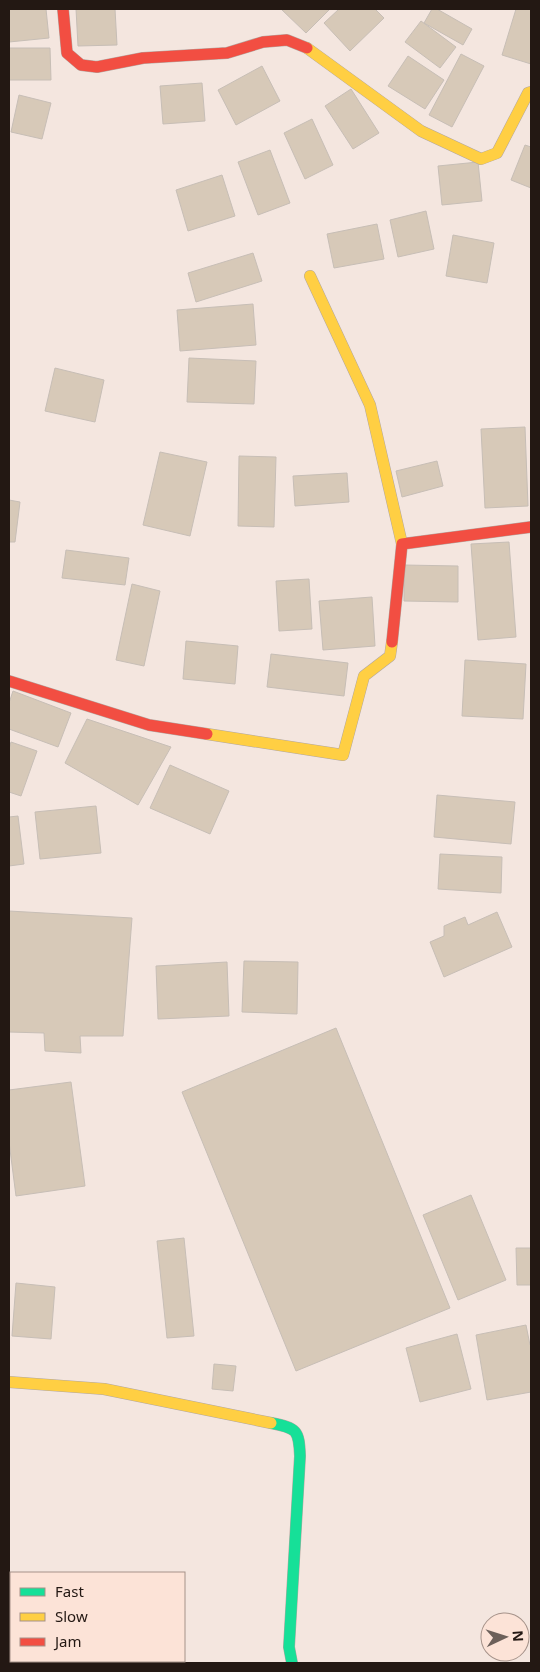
<svg xmlns="http://www.w3.org/2000/svg" width="540" height="1672" font-family="'Noto Sans',sans-serif">
<style>
.building{fill:#d7c9b8;stroke:#c7beb6}
.lines{fill:none;stroke-linecap:round;stroke-linejoin:round}
.fast-casing{stroke:#b2a7a1;stroke-width:12}
.slow-casing{stroke:#b2a7a1;stroke-width:12}
.jam-casing{stroke:#b2a7a1;stroke-width:12}
.fast{stroke:#16e098;stroke-width:11}
.slow{stroke:#ffcf43;stroke-width:11}
.jam{stroke:#f24e42;stroke-width:11}
</style>
<rect width="100%" height="100%" fill="#f4e6df"/>
<path class="building" d="M9 9H46L49 38 9 42Z
M76 9H115L117 45 78 46Z
M281 9H330L306 33Z
M339 9H375L384 18 350 51 324 23Z
M432 9H437L472 29 463 45 424 23Z
M516 9H531V64L502 55Z
M421 21 456 47 440 68 405 42Z
M9 48H50L51 80H9Z
M461 54 484 66 452 127 429 115Z
M408 56 444 80 425 109 388 86Z
M262 66 280 101 236 125 218 90Z
M202 83 205 121 163 124 160 86Z
M351 89 379 133 353 149 325 106Z
M19 95 51 103 42 139 11 132Z
M312 119 333 165 305 179 284 133Z
M525 145 531 147V188L511 180Z
M270 150 290 203 258 215 238 162Z
M478 162 482 201 442 205 438 166Z
M222 175 235 216 188 231 176 190Z
M426 211 434 249 398 257 390 220Z
M377 224 384 259 334 268 327 234Z
M453 235 494 243 487 283 446 276Z
M253 253 262 281 196 302 188 273Z
M253 304 256 345 180 351 177 310Z
M189 358 256 361 254 404 187 402Z
M55 368 104 380 95 422 45 411Z
M525 427 528 506 485 508 481 429Z
M160 452 207 462 190 536 143 525Z
M239 456 276 457 274 527 238 526Z
M437 461 443 486 402 497 396 471Z
M347 473 349 502 295 506 293 476Z
M9 500 20 502 15 542H9Z
M509 542 516 637 478 640 471 544Z
M66 550 129 558 125 585 62 578Z
M404 565 458 566V602L404 601Z
M309 579 312 629 279 631 276 581Z
M132 584 160 591 144 666 116 660Z
M372 597 375 646 323 650 319 601Z
M186 641 238 646 235 684 183 679Z
M271 654 348 663 344 696 267 687Z
M465 660 526 664 523 719 462 716Z
M13 691 71 713 58 747 9 729V703Z
M87 719 171 747 138 805 65 763Z
M11 742 37 751 21 796 9 792V749Z
M170 765 229 791 210 834 150 808Z
M437 795 515 802 511 844 434 837Z
M96 806 101 853 40 859 35 812Z
M18 816 24 864 9 866V817Z
M440 854 502 857 501 893 438 889Z
M9 911 132 918 123 1036H80L81 1053 45 1051 44 1033 9 1032Z
M497 912 512 947 444 977 430 942 444 936V926L465 917 468 925Z
M244 961 298 962 297 1014 242 1012Z
M227 962 229 1016 158 1019 156 966Z
M336 1028 450 1308 296 1371 182 1092Z
M71 1082 85 1186 16 1196 9 1142V1090Z
M471 1195 506 1280 458 1300 423 1215Z
M184 1238 194 1336 167 1338 157 1241Z
M516 1248H531V1285H517Z
M16 1283 55 1287 51 1339 12 1336Z
M526 1325 530 1345H531V1392L487 1400 476 1335Z
M457 1334 471 1389 420 1402 406 1348Z
M214 1364 236 1366 233 1391 212 1389Z"/>
<g class="lines">
<defs>
<path id="fast" d="M271 1423C297 1428 299 1430 300 1456L289 1647 292 1663"/>
<path id="slow" d="M307 48 421 131 481 159 497 153 528 93 531 92
M310 276 370 405 402 544
M207 734 343 755 364 676 390 656 392 642
M9 1382 104 1389 271 1423"/>
<path id="jam" d="M63 9 67 53 81 65 97 67 143 58 227 53 263 42 287 40 307 48
M392 642 402 544 531 527
M9 681 149 725 207 734"/>
</defs>
<use href="#fast" class="fast-casing"/>
<use href="#slow" class="slow-casing"/>
<use href="#jam" class="jam-casing"/>
<use href="#fast" class="fast"/>
<use href="#slow" class="slow"/>
<use href="#jam" class="jam"/>
</g>
<rect width="540" height="1672" fill="none" stroke="#231813" stroke-width="20"/>
<rect x="10" y="1572" width="175" height="90" fill="#fce3d7" stroke="#a59289"/>
<rect x="20" y="1588" width="25" height="8" fill="#16e098" stroke="#a59289"/>
<text x="55" y="1597" font-size="15" fill="#231813">Fast</text>
<rect x="20" y="1613" width="25" height="8" fill="#ffcf43" stroke="#a59289"/>
<text x="55" y="1622" font-size="15" fill="#231813">Slow</text>
<rect x="20" y="1638" width="25" height="8" fill="#f24e42" stroke="#a59289"/>
<text x="55" y="1647" font-size="15" fill="#231813">Jam</text>
<g transform="translate(505 1637) rotate(86)"><circle r="24" fill="#fce3d7" stroke="#a59289"/>
<path d="M0-4L9 19L0 12L-9 19Z" fill="#6c605a"/>
<text y="-8" font-size="14" font-weight="bold" text-anchor="middle" fill="#231813">N</text>
</g>
</svg>
